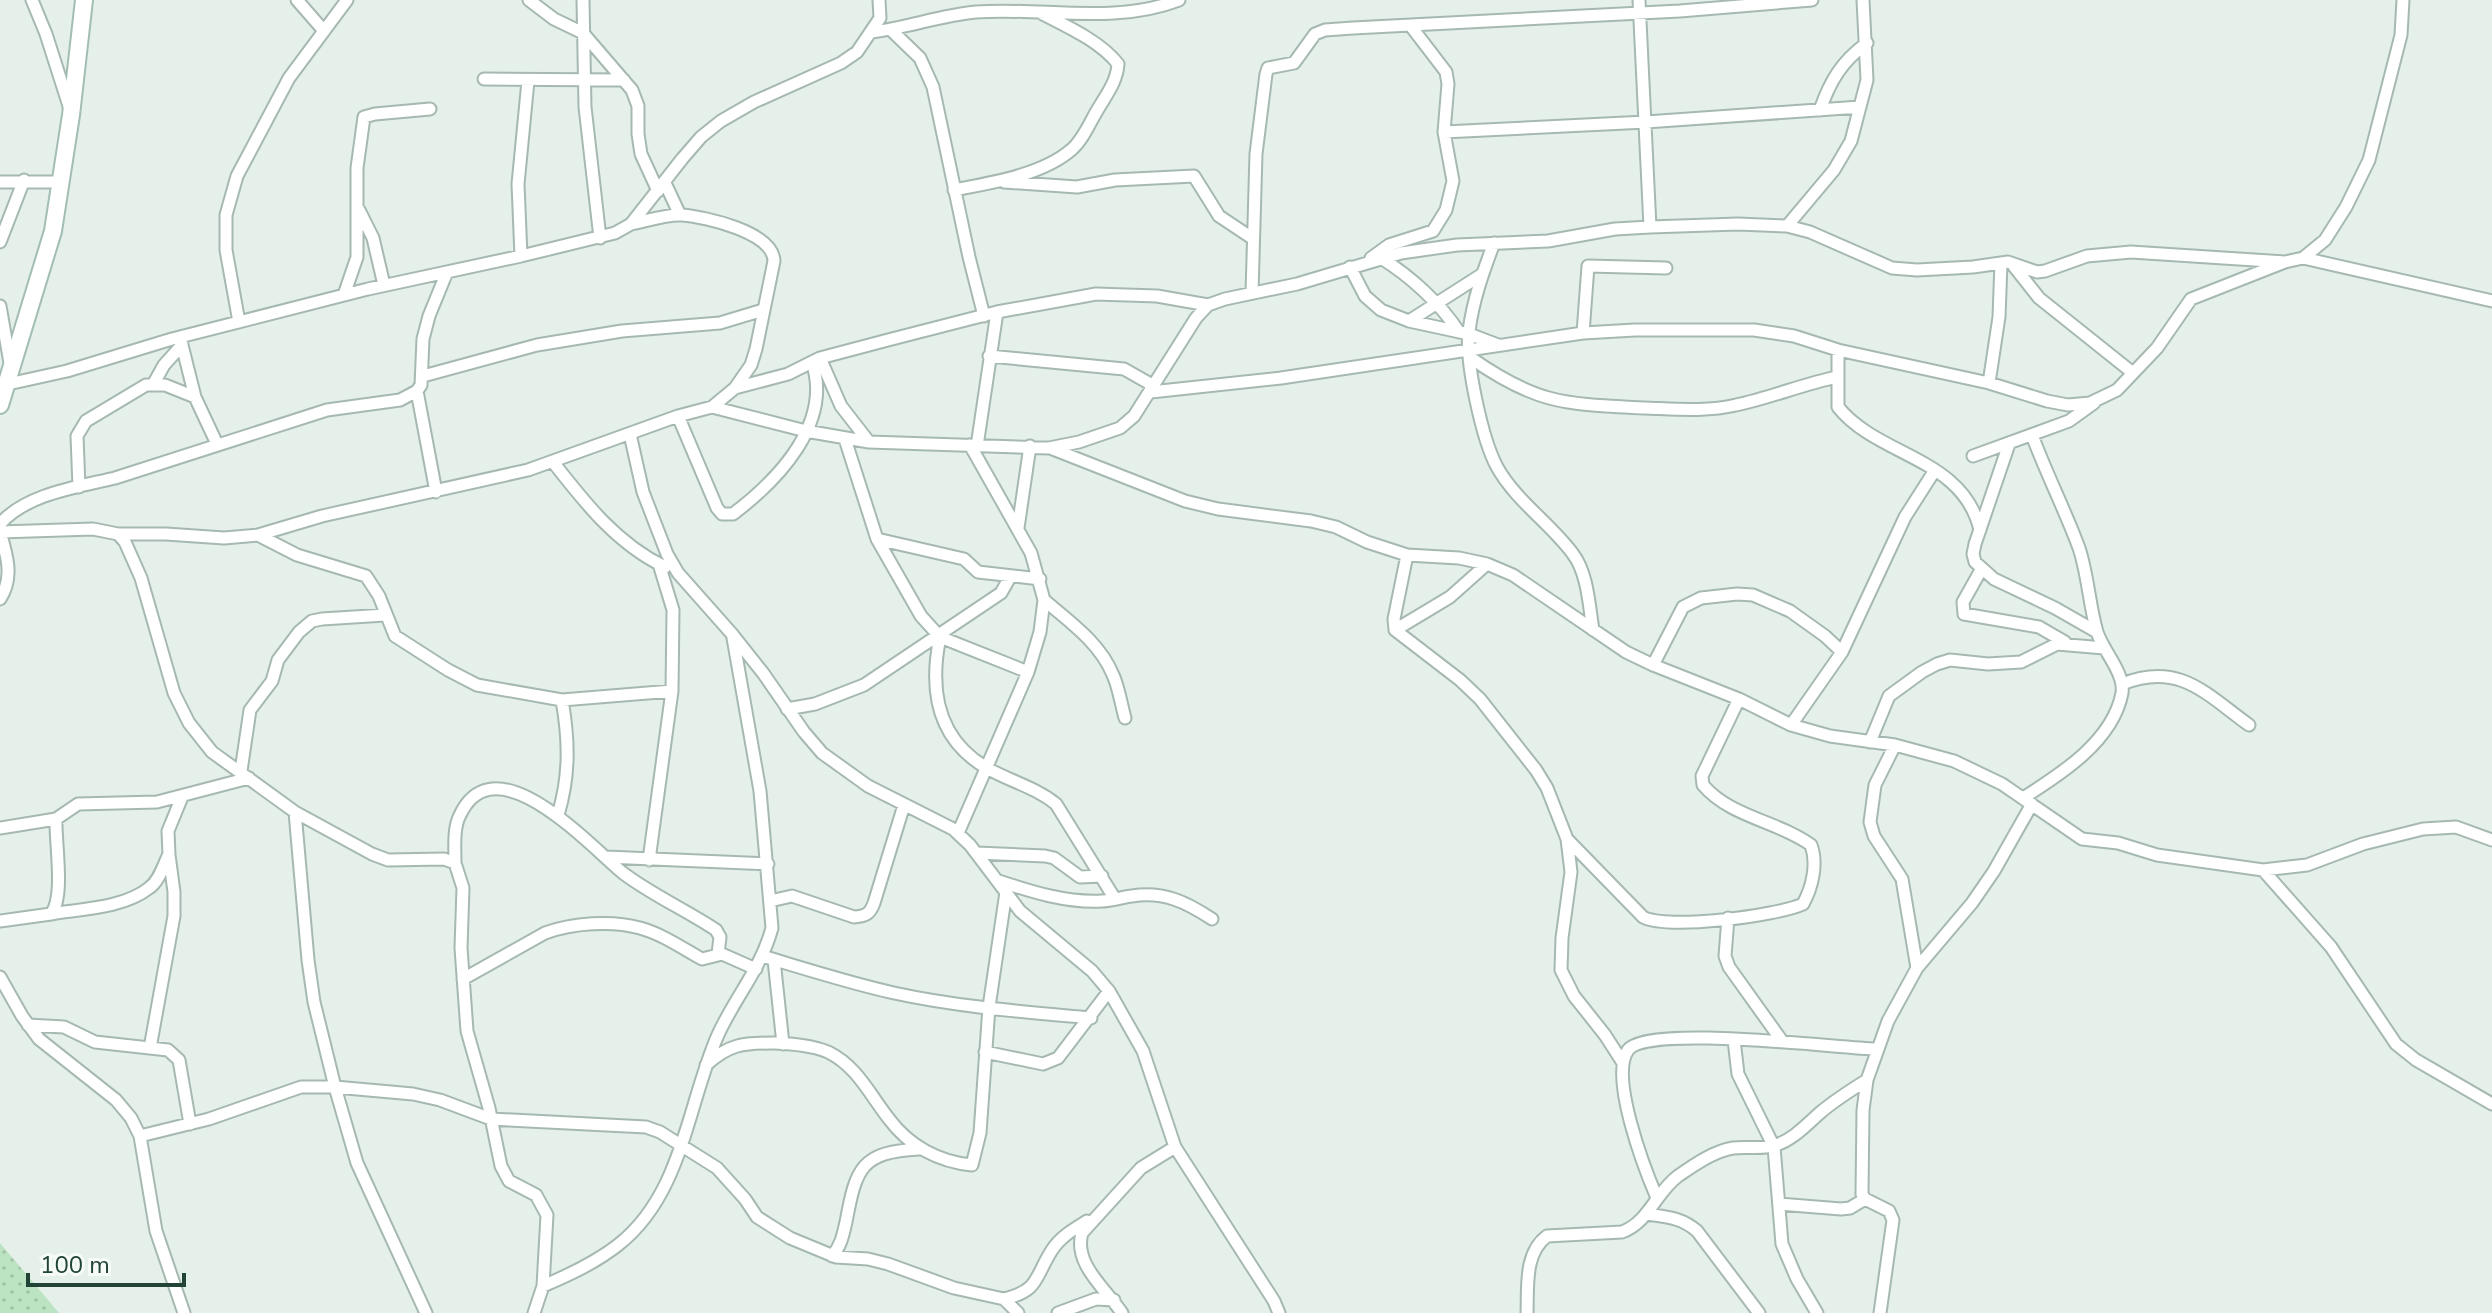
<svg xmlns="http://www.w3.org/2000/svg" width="2492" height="1313" font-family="'Nunito Sans',sans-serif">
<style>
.grass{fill:url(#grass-dots)}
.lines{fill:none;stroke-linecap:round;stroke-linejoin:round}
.street-casing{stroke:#a6b9b1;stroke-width:15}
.secondary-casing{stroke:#a2bdb1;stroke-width:20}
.street{stroke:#fff;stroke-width:11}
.secondary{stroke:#fff;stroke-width:16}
</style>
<defs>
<pattern id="grass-dots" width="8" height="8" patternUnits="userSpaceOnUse" patternTransform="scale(2)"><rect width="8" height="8" fill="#bce3c2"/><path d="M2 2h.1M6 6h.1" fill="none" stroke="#a1c4a7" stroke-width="1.8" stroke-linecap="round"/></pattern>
</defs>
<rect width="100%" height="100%" fill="#e5f0ea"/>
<path class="grass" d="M0 1243 59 1313H0Z"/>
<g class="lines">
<defs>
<path id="street" d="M32 0 46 34 69 106
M297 0 324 31
M529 0 554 19 583 33 632 90 638 106V134L641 154 658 191
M583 0 585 107 600 238
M1639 0 1650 227
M891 30 920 58 933 87 969 257 984 316
M872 32C907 28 941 15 976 12 1043 7 1114 25 1179 0
M484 79 624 80
M1820 110C1830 81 1842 61 1867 43
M1444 132 1646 122 1860 107
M0 182H60
M1004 182 1077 187 1115 180 1194 176 1219 216 1252 238
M665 183 680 215
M954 190C990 183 1042 175 1071 150 1083 140 1090 122 1098 109 1107 94 1117 81 1118 64 1100 41 1066 26 1041 13
M359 210 373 238 384 285
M631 224C647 221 666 214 682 215 706 217 773 232 774 261L756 349 751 365 735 388 712 407
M1787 226 1834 170 1851 141 1867 80 1863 0
M0 242 24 180
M1494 243C1483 272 1473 300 1469 331 1465 361 1482 439 1497 467 1516 501 1550 523 1573 554 1588 574 1589 606 1593 630
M521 256 518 184 528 81
M1371 258 1389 245 1433 231 1446 210 1453 181 1444 132 1448 84 1446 72 1410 25
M1381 258C1410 276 1440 303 1459 332
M2303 258 2492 301
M2013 265 2039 298 2133 373
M1350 267 1365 296 1381 310 1409 321 1469 334 1498 345
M1252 293 1256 154 1266 74 1268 68 1294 63 1315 34 1325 30 1353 28 1680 11 1812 0
M344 295 357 257V168L364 117 375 114 430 109
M0 306 10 363
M1409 321 1481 275
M239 322 226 250V215L237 176 289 78 347 0
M1583 333 1588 266 1666 268
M180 337 195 397 217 444
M1838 350V407C1878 457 1963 457 1980 530
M989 356 1124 369 1154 386
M820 358 841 406 869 442
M1471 358C1538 405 1566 404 1644 408 1675 409 1706 412 1736 405 1770 398 1803 384 1837 377
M423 376 537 345 622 331 720 323 763 310
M154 383 164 365 182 345
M1989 383 1999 317 2001 263
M8 384 67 371 172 339 368 289 521 256 615 233 631 224 682 159 701 137 721 121 754 102 841 63 857 52 880 18 879 0
M735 388 788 374 820 358 888 340 997 312 1096 294 1157 296 1208 305
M417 391 436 492
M1151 392 1281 378 1583 333 1635 330H1754L1794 336 1838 350 1989 383 2047 401 2068 405 2090 403 2117 390 2157 348 2191 299 2285 262 2303 258 2325 240 2346 207 2369 160 2401 35 2403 0
M678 416 717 508 722 514H733C778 480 833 423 812 362
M630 434 643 492 667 554 678 573 732 634 763 673 804 732 822 753 868 786 953 829 970 845 1020 911 1092 971 1109 991 1143 1051 1175 1147 1274 1301 1279 1313
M845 439 877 539 921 616 940 637 1028 672
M2009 444 1975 544 1973 554 1975 562 1994 579 2055 608 2097 632
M977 446 997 312
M1050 448 1185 501 1218 509 1311 521 1336 527 1367 542 1407 555 1459 558 1487 564 1513 575 1626 652 1653 665 1739 699 1791 725 1830 736 1895 745 1954 761 2002 784 2082 839 2118 843 2157 855 2263 870 2307 865 2363 844 2423 829 2456 827 2492 840
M1973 456 2069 421 2094 403
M553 462C585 503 617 544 665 567
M79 487 77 436 86 421 146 385H165L195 397
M0 524C26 494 77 487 115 478L327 410 400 400 417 391 421 385 423 339 429 316 447 272
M1018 528 1030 446
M0 532 93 529 118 534 125 542 141 578 174 693 189 723 212 752 295 812 372 854 388 860 444 859 455 863 463 888 461 948 467 1031 489 1108 501 1166 509 1181 536 1195 547 1215 543 1286 534 1313
M118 534H166L224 538 258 535 322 516 528 470 678 416 712 407 806 431 869 442 1049 448 1079 442 1120 428 1134 416 1196 318 1208 305 1225 299 1297 284 1401 253 1457 245 1548 241 1615 229 1650 227 1738 224 1787 226 1810 232 1892 268 1917 270 1973 267 2008 262 2037 272 2045 271 2087 256 2131 252 2285 262
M258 535 297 555 366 576 379 596 395 636 448 670 477 685 562 700 672 691
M877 539 964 559 978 572 1040 579
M1407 555 1394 619 1395 630 1460 680 1480 699 1536 770 1547 788 1567 839 1571 872 1562 938 1561 970 1574 996 1605 1035 1623 1063
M1981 570 1963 602 1964 614 2039 627 2065 642
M0 599C14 578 7 555 0 532
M1044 600C1069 621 1100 643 1113 675 1119 688 1121 704 1125 718
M1395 630 1450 597 1487 564
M940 637C929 690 937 738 985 767 1009 781 1035 787 1056 804L1115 899
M1653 665 1683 607 1701 598 1737 594 1753 595 1790 611 1825 636 1842 652
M2122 684C2179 661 2206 694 2249 725
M787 709 815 704 864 685 1001 593 1010 577
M1791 725 1842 652 1905 517 1935 470
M1870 742 1889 696 1922 672 1937 664 1950 660 1988 664 2021 662 2057 644 2104 648
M1895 745 1875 785 1870 822 1874 836 1902 879 1917 968
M241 771 250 710 272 681 278 660 299 632 312 621 322 619 385 615
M2023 798C2061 774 2113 741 2122 693 2125 673 2103 651 2097 632 2089 604 2088 575 2079 548 2065 510 2046 473 2032 435
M295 812 308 960 314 1002 335 1087 357 1163 426 1313
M558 815C570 775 569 740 562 700
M0 828 56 819 78 804 157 802 249 778
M958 833 1028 672 1040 632 1044 600 1031 553 970 445
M1568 840 1643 917C1667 930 1777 916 1803 904 1812 888 1818 864 1811 845 1778 821 1730 817 1703 785L1702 776 1739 699
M977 853 1045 856 1054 858 1080 877 1102 876
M606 857 768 864
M649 860 672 691 673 610 659 564
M455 863C455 848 453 828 460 815 495 740 591 847 623 873 652 895 686 910 716 930L720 937 718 954
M2263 870 2331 947 2396 1044 2416 1060 2492 1104
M999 881C1032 892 1067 903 1102 901 1112 901 1122 897 1132 896 1164 891 1186 902 1212 919
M770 901 792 896 854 917C866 916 870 914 874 903L904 805
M51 914C81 909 124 908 149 888 159 881 163 867 168 856
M1728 918 1725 956 1729 967 1782 1041
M0 921 51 914C65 897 55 842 56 819
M762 956C806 969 849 983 894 993 958 1007 1025 1012 1091 1018
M774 960 783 1044
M0 977 22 1016 39 1039 116 1100 131 1118 140 1136 156 1231 184 1313
M463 979 545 933C572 923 612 920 640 928 662 934 682 948 702 959L722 954 756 969
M28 1025 64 1027 95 1042 168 1050 179 1060 190 1124
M1734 1040 1738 1074 1774 1147 1782 1244 1797 1279 1817 1313
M150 1048 174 916V892L169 855 168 831 182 797
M985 1052 1043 1064 1058 1058 1109 991
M706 1065C729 1044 743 1043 773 1043 791 1044 812 1045 828 1052 857 1066 870 1095 889 1119 909 1146 939 1162 972 1165L980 1133 989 1007 1006 892
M140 1136 209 1119 301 1087H335L413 1094 440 1100 491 1119 646 1127 660 1132 717 1168 745 1199 757 1217 790 1238 836 1257 868 1259 888 1264 954 1288 1004 1299 1018 1313
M1657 1198C1645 1170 1609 1077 1628 1050 1647 1024 1837 1048 1876 1049
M1779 1204 1841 1209 1850 1208 1865 1199
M1646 1214C1666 1217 1681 1217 1697 1231L1759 1313
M832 1256C841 1246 843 1235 846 1222 856 1168 861 1152 919 1149
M543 1286C569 1275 595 1263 618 1245 682 1195 687 1107 717 1037 733 1000 761 969 772 928L760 791 733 638
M1004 1299C1040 1290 1034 1278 1052 1250 1060 1237 1074 1229 1087 1221
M1058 1313 1096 1299 1114 1300
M1122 1313C1106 1289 1073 1264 1082 1233L1141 1168 1175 1147
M1527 1313C1528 1287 1524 1253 1547 1236L1622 1232C1649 1222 1656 1192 1678 1176 1694 1165 1714 1151 1733 1148 1747 1146 1764 1150 1776 1145 1794 1139 1807 1124 1821 1112 1835 1100 1851 1090 1867 1080
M1880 1313 1893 1220 1889 1211 1865 1199 1862 1194 1863 1110 1867 1080 1888 1021 1917 968 1972 903 1994 871 2032 804"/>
<path id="secondary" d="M0 405 53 231 71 115 84 0"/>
</defs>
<use href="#street" class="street-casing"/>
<use href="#secondary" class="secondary-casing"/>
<use href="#street" class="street"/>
<use href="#secondary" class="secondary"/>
</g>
<path d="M28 1273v12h156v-12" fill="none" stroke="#214437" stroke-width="4"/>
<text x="40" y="1273" font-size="24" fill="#214437" stroke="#f6fbf8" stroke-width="6" paint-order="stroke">100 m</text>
</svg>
